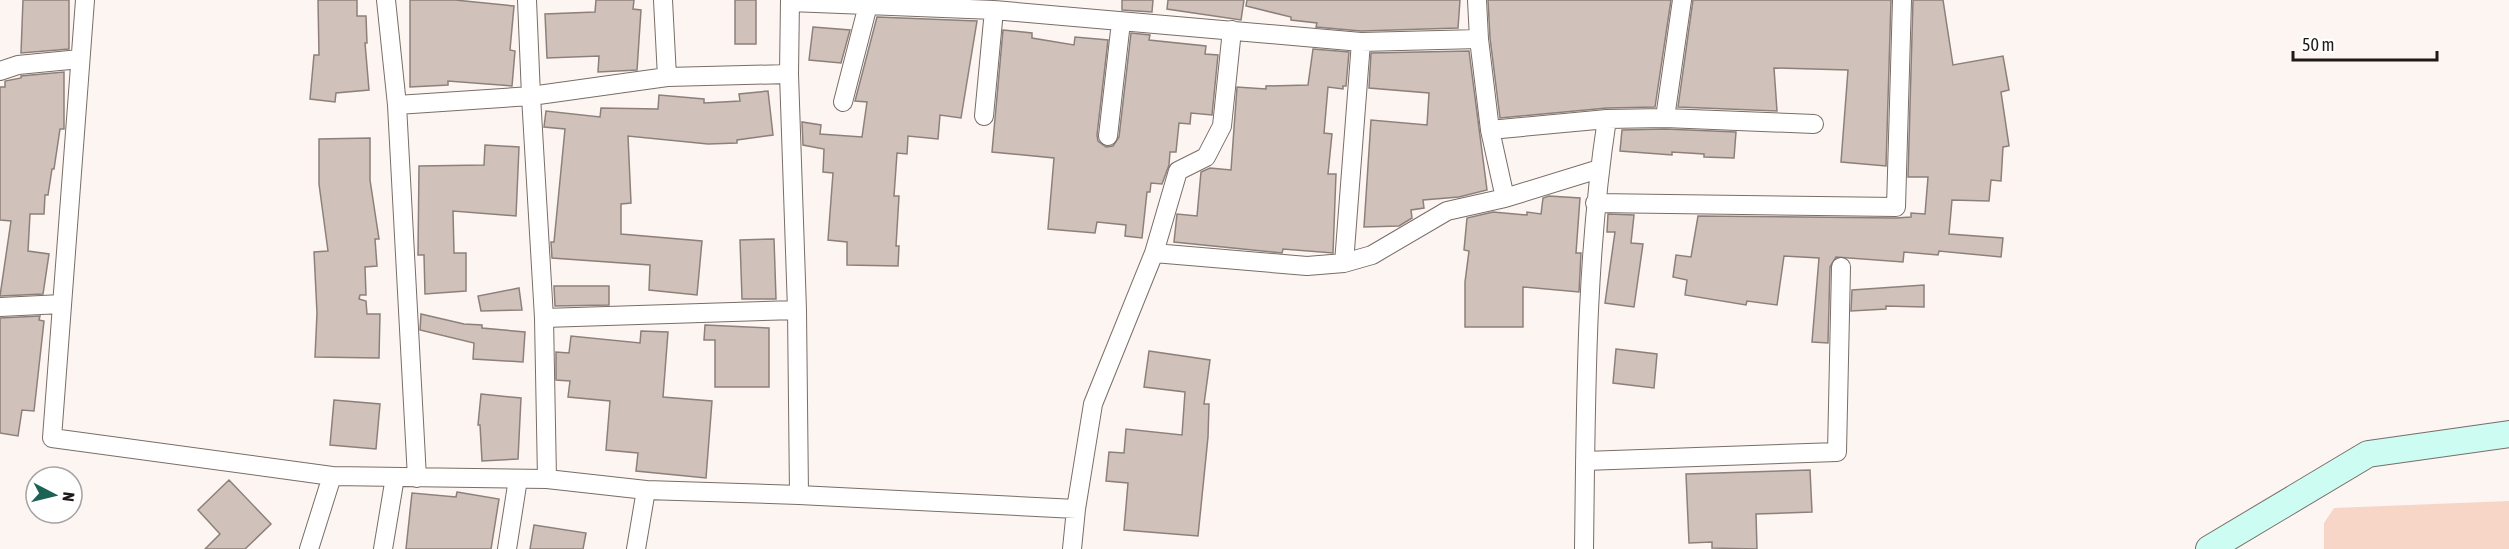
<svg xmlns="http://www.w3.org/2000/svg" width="2509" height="549" font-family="'Asap Condensed',sans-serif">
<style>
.green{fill:#f7d6c7}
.building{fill:#d0c2bb;stroke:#8d807a;stroke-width:1.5}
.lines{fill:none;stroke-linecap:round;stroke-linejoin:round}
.street-casing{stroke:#796d67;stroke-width:20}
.secondary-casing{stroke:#796d67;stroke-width:28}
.street{stroke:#fff;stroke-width:18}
.secondary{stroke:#cdfcf3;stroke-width:26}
</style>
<rect width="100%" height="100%" fill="#fdf5f1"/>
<path class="green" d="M2509 501V549H2324V523L2334 508Z"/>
<path class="building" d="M23 0H69V49L21 53Z
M318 0H357V16H366L367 43H365L369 90 336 93 335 102 310 99 314 55H319Z
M410 0H455L514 6 510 50 515 51 512 86 448 81V85L410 87Z
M596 0H634L633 9 641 10 637 70 598 72 599 56 547 58 545 14 595 12Z
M735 0H756V44H735Z
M1122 0H1153L1152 12 1122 10Z
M1168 0H1244L1241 20 1167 9Z
M1247 0H1460L1458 28 1361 31 1316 27 1317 23 1291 20V17L1246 6Z
M1488 0H1671L1655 107 1607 108 1500 118 1490 38Z
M1693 0H1891L1886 166 1841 162 1848 70 1774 68 1777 111 1678 107Z
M1913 0H1943L1953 65 2003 56 2009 90 2001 92 2009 146 2003 147 2001 181 1991 180 1989 201 1952 200 1949 234 2003 238 2001 257 1939 251 1938 255 1904 252 1903 262 1836 257 1830 267 1828 343 1812 342 1819 258 1784 256 1777 305 1747 301 1746 305 1685 295 1687 280 1673 277 1676 255 1691 257 1698 216 1896 218 1911 217V213L1925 214 1928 177H1908Z
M877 17 977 21 961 118 940 115 938 139 908 136 907 154 897 153 894 196H899L896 246H899L898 266 847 265V242L828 240 833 173 823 172 824 149 803 145 802 122 821 125 820 134 862 137 867 102 855 101Z
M813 27 850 30 841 63 809 60Z
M1003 30 1032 33V38L1074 45 1075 37 1108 40 1097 135 1098 141 1106 147 1113 146 1119 137 1131 33 1150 35 1149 40 1206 46 1205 54 1218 55 1212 115 1191 113 1190 124 1179 123 1176 152H1170L1169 165 1162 184 1151 183 1150 192H1147L1142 238 1125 236 1126 225 1097 222 1095 233 1048 229 1054 158 992 152Z
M1313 49 1349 52 1346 86H1343V89L1328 87 1324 133 1332 134 1328 174H1336L1333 253 1283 249 1282 253 1174 242 1177 214 1197 216 1201 172 1210 168 1231 170 1237 87 1266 89V86L1308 85Z
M1469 51 1487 190 1459 197 1423 200 1424 208 1411 210 1412 218 1399 226 1364 227 1371 120 1427 125 1429 93 1369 88 1371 53Z
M64 72V129H60L54 169H52L48 195H45L44 214H30L28 251 49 254 43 294 0 296 11 221 0 220V87H5V81L21 78V76Z
M768 91 773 135 737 140V143L708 144 628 136 631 203 621 204V234L702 241 697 295 649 290 650 265 552 258 551 242H554L565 129 544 127 546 111 600 117 601 108 658 109 659 95 704 99V103L740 101 739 94Z
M1665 129 1736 132 1734 158 1704 157V154L1672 152V155L1620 151 1622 130Z
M370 138V180L379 239H375L377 266 365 267 366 295H360L359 299 366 301 367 314H380L379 358 315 357 317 313 314 252 328 251 319 184V139Z
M485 145 519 147 516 216 453 211 454 253H466V291L425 294 424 255H418L419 166 484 165Z
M1549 196 1580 198 1576 253H1581L1579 292 1523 287V327H1465V282L1469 251 1464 250 1467 218 1493 212 1527 215V212L1541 214 1543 198Z
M1608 214 1634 215 1631 243 1643 244 1634 307 1605 303 1615 232H1607Z
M774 239 776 299H742L740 240Z
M1924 285V307L1886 306V309L1851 311 1852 290Z
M554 286H609V305L555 306Z
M519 288 522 310 481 311 478 296Z
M421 314 464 324 482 325V328L525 332 523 362 473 359 474 343 420 330Z
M40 316 39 320 44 321 34 411 22 410 18 436 0 433V318Z
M705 325 769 328V387H715V340H704Z
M641 331 668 332 663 397 712 401 706 478 636 471 638 453 606 450 610 401 568 397 570 381 556 380V352L569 353 571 336 640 343Z
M1616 349 1657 354 1654 388 1613 383Z
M1149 351 1210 360 1204 404H1209L1208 437 1198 536 1124 530 1128 483 1106 481 1109 452 1124 453 1126 429 1182 435 1185 392 1144 387Z
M481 394 521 398 518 459 482 461 480 425H478Z
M334 400 380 404 376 449 330 445Z
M1810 470 1812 512 1756 514 1757 549 1712 548V542L1689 543 1686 474Z
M229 480 271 524 245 549H205L220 534 198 510Z
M457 492 499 499 491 549H406L412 493 456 497Z
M534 525 586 533 583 549H530Z"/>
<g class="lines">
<defs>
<path id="street" d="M85 0 52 438 332 476
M386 0 397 105 531 96 544 318 547 479 646 490 636 549
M527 0 531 96 667 77 789 74 790 0
M663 0 667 77
M790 2 994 10 1361 42 1479 39 1477 0
M1479 39 1490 130 1607 119
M1361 42 1344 263 1372 255 1447 211 1505 198 1599 169
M0 71 18 65 80 59
M843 102 868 5
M397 105 417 478
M984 116 994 10
M1665 118 1814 124
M1490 130 1505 198
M1108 136 1121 22
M1595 203 1896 207 1902 0
M1154 253 1307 266 1344 263
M0 307 62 304
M544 318 797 310
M1585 461 1837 452 1841 267
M646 490 799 495 797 310 789 74
M799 495 1076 509 1072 549
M1076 509 1093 404 1154 253 1178 171 1206 157 1222 126 1232 30
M309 549 332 476 547 479
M383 549 395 477
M507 549 518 479
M1584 549C1586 406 1585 261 1607 119L1665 118 1682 0"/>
<path id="secondary" d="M2209 549 2368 454 2509 434"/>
</defs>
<use href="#street" class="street-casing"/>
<use href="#secondary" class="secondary-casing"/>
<use href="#street" class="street"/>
<use href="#secondary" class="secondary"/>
</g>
<g transform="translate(54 495) rotate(97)"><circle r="28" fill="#ffffff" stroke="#a5a3a3" stroke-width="1.5"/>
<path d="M0-4.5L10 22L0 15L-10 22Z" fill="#1c6355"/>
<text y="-9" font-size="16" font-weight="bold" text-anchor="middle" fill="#1f1a18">N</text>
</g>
<path d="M2293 51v9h144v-9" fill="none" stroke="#1f1a18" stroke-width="3"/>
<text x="2302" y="51" font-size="18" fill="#1f1a18" stroke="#ffffff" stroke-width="4.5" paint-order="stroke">50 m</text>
</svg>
